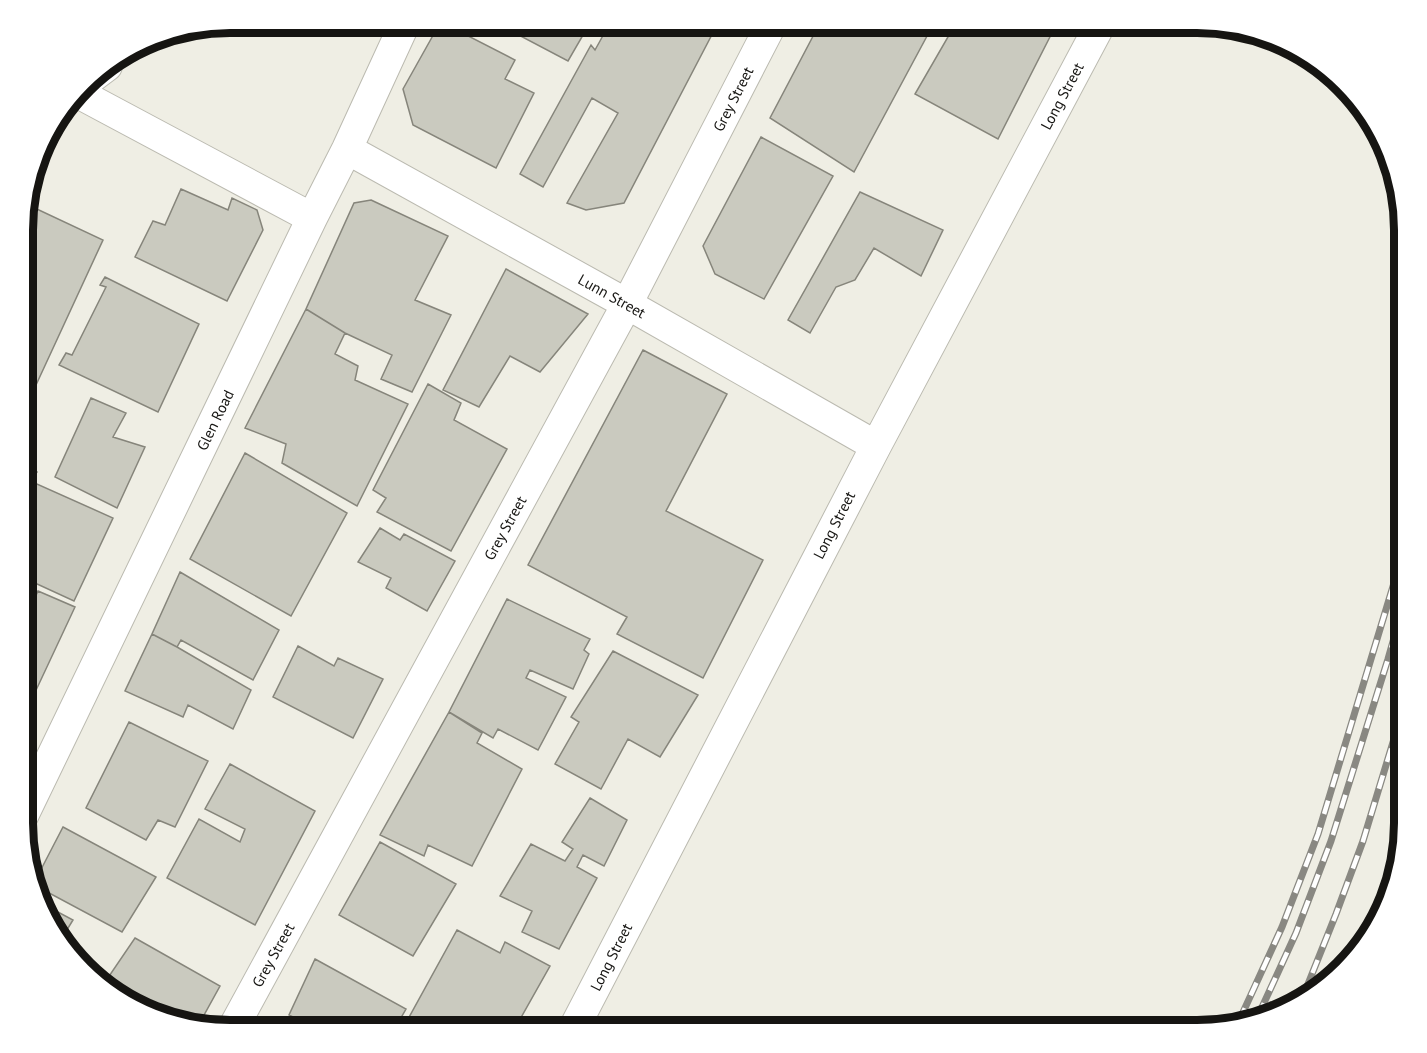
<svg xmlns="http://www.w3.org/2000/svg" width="1427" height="1053" font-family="'PT Sans',sans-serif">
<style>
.building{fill:#cacabf;stroke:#86857b;stroke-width:1.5}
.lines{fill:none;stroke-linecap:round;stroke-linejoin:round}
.street-casing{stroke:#bbbab0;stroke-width:32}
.street{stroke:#fff;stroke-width:30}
.rail-casing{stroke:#898882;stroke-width:7}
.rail{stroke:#fff;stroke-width:4.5;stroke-dasharray:14;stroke-linecap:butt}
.labels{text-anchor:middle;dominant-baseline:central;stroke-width:4.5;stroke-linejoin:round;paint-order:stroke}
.street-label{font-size:15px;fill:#161512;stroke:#fff}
.rim{fill:none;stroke:#161512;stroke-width:8}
</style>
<rect width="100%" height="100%" fill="#efeee4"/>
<path class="building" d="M440 23H443L515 60 505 79 534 93 496 168 413 125 403 89Z
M496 23H590L568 61Z
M610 23H718L624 203 586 210 567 203 618 113 592 98 543 187 520 174 591 45 595 50Z
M820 23H934L854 172 770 118Z
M956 23H1057L998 139 915 94Z
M761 137 833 176 764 299 715 274 703 246Z
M181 189 228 210 232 198 257 210 263 230 227 301 135 257 153 221 165 225Z
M860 192 943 230 921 276 874 248 855 280 836 287 810 333 788 320Z
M371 200 448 236 415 300 451 315 412 392 381 379 392 355 345 333 306 309 354 203Z
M24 203 103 240 24 411Z
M506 269 588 314 540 372 510 356 479 407 443 390Z
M105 277 199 324 158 412 59 365 66 353 72 355 106 287 100 285Z
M306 309 345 333 335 354 358 366 355 380 408 404 357 506 282 463 286 444 245 428Z
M643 350 727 394 666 511 763 560 703 678 617 634 627 617 528 565Z
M428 384 461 403 454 420 507 449 451 551 377 512 386 498 373 490Z
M91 398 126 413 113 437 145 447 117 508 55 477Z
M245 453 347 513 291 616 190 559Z
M24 466 37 472 30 481 113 518 74 601 24 578Z
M380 528 400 540 404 534 455 561 427 611 386 588 391 578 358 562Z
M180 572 279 630 253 680 181 640 177 647 152 634Z
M38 591 75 607 23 718V624Z
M507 599 590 639 584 650 589 654 573 689 530 670 526 678 566 697 538 750 498 729 493 738 449 712Z
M152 634 177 647 251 690 233 729 188 705 183 717 125 691Z
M298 646 334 666 338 658 383 679 353 738 273 697Z
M613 651 698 695 660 757 628 739 601 789 555 764 579 722 571 717Z
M449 712 482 733 477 743 522 769 472 866 428 845 424 856 380 835Z
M129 722 208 761 175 827 158 820 146 840 86 808Z
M230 764 315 811 255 925 167 878 199 819 240 842 245 829 205 809Z
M590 798 627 820 604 866 583 855 577 867 597 878 559 949 522 932 532 911 500 896 531 844 565 861 573 849 562 842Z
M63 827 156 877 122 932 36 886 35 881Z
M380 842 456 884 413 956 339 915Z
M41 903 73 920 62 938 44 915Z
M457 930 500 953 505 942 550 966 514 1030H402Z
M135 938 220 986 198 1026 151 1015 103 985Z
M315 959 406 1009 394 1030H319L289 1015Z"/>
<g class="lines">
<defs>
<path id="street" d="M91 78 107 66
M78 93 312 218
M347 149 627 304 876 446
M23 816 312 218 347 149 405 23
M232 1030 627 304 772 23
M573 1030 876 446 1101 23"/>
</defs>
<use href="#street" class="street-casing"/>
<use href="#street" class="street"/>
<defs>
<path id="rail" d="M1302 999 1336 914 1363 841 1404 706
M1258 1016 1296 933 1331 841 1388 659 1404 603
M1239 1021 1282 927 1318 834 1404 550"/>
</defs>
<use href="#rail" class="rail-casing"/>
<use href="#rail" class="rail"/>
</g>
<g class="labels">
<g class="street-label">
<text transform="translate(1062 96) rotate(-62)">Long Street</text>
<text transform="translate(733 99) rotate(-63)">Grey Street</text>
<text transform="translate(612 296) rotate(29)">Lunn Street</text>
<text transform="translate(215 420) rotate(-64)">Glen Road</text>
<text transform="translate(834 525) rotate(-63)">Long Street</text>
<text transform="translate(505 528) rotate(-61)">Grey Street</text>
<text transform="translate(273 955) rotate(-61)">Grey Street</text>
<text transform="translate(611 957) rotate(-63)">Long Street</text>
</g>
</g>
<path d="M0 0H1427V1053H0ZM230 33H1197A197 197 0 0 1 1394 230V823A197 197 0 0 1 1197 1020H230A197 197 0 0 1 33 823V230A197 197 0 0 1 230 33Z" fill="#fff" fill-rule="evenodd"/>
<path class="rim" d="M230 33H1197A197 197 0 0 1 1394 230V823A197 197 0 0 1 1197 1020H230A197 197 0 0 1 33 823V230A197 197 0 0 1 230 33Z"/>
</svg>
